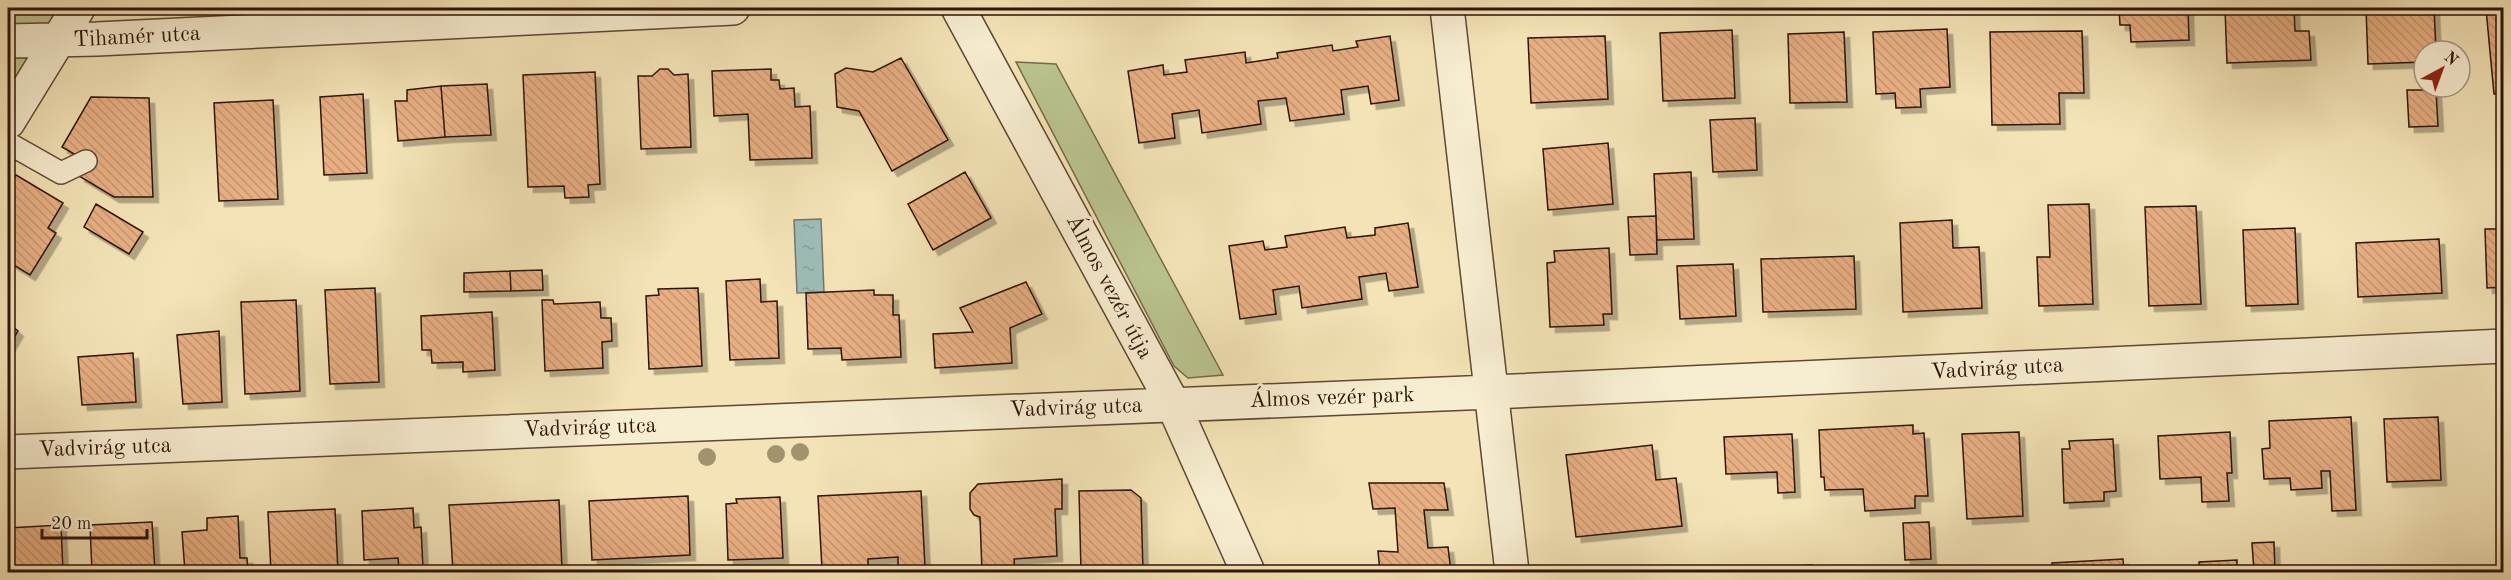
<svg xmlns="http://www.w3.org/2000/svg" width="2511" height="580" font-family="'Old Standard TT',serif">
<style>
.green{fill:#bac48f;stroke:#746c4b;stroke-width:1.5}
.water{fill:url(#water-ripples);stroke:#717871;stroke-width:1.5}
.building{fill:url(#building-back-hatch);stroke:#2e1307;stroke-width:1.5;filter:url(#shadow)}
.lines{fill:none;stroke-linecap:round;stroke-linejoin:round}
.service-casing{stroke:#5f4733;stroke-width:24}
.minor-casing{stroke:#5f4733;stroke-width:36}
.service{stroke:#f7edd0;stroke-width:21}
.minor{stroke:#f7edd0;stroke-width:33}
.tree{fill:#a29370}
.labels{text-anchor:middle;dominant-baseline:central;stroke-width:6;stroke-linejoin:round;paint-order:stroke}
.street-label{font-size:22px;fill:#2e1307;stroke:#f7edd0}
</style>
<defs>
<pattern id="water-ripples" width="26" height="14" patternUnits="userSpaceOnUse" patternTransform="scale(1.5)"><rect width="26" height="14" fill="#9ebcb7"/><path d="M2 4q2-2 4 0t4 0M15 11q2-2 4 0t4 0" fill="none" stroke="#88a19c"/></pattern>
<pattern id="building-back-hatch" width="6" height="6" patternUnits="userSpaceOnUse" patternTransform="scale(1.5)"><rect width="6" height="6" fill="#e8af83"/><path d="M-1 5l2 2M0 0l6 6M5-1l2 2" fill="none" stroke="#c79670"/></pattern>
<filter id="shadow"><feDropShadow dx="5.5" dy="5.5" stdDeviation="0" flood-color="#0004"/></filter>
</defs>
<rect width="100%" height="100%" fill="#f3e3b6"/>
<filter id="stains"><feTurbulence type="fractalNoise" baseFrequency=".00333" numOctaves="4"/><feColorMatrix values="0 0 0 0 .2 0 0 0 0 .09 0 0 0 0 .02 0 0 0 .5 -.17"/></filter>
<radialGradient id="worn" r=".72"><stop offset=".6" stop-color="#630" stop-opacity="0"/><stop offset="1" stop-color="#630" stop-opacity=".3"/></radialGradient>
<path class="green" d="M8 8H78L8 122Z
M1016 62 1056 64 1223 375 1188 378 1174 366Z"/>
<path class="water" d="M821 219 824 292 797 293 794 220Z"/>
<path class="building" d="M2119 8H2188L2189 40 2131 42 2130 25H2120Z
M2225 8H2294L2295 31H2309L2311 60 2227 63Z
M2366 8H2434L2436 51H2424V62L2368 64Z
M2504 8V93L2494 94 2486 9Z
M1947 29 1950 87 1920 89 1921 107 1896 108 1895 93 1876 94 1873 32Z
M1732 30 1735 98 1663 101 1660 33Z
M2082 31 2084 93H2059L2060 124 1992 125 1990 32Z
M1844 32 1847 102 1790 103 1788 34Z
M1390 36 1399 100 1371 104 1368 86 1341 90 1344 114 1290 121 1286 98 1258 101 1261 124 1202 133 1199 110 1172 114 1175 138 1139 143 1128 71 1163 65 1164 75 1187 72 1185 60 1245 52 1246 63 1278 58 1277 53 1332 45 1333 51 1358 47 1356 41Z
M1605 36 1608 99 1531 103 1528 38Z
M901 58 948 140 892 171 859 111 837 107 835 74 846 68 873 72Z
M660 69H668L674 75 688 74 691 147 641 149 638 76H652Z
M771 69V80H779L780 89 794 88 795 107 810 106 812 158 750 160 748 114 714 116 712 71Z
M595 72 600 184 588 185 589 197 565 198 564 186 528 187 523 75Z
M487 84 491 135 445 137 441 86Z
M441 86 445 137 398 141 395 101H407V90Z
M2407 90H2436L2438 126 2409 127Z
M363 94 367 173 324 175 320 97Z
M91 97 149 98 153 197H114L79 176 86 161 62 147Z
M273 100 278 199 219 201 214 103Z
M1755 118 1757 170 1713 172 1710 120Z
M1608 143 1613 204 1548 210 1543 149Z
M965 172 991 218 933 250 908 204Z
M1691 172 1694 239 1657 240 1654 174Z
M16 175 63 203 48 228 56 233 30 275 9 262 14 253 8 250V238L10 234 8 232V189Z
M96 204 143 232 129 254 84 227Z
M2089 204 2093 304 2039 306 2037 257H2050L2048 205Z
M2196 206 2201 304 2149 306 2145 207Z
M1656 216 1657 254 1630 255 1628 217Z
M1952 220 1953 248 1979 247 1982 308 1903 312 1900 223Z
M1408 223 1418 287 1389 291 1386 273 1359 277 1362 299 1302 308 1299 286 1273 290 1276 314 1240 319 1229 246 1263 241 1265 250 1287 247 1285 236 1345 227 1347 238 1375 235V228Z
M2295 228 2298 304 2246 306 2243 230Z
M2485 229H2504V287L2487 288Z
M2439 239 2442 293 2358 297 2356 243Z
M1609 248 1612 314H1603L1604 325 1550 327 1547 263 1555 262 1554 251Z
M1854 256 1856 309 1763 312 1761 259Z
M1733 264 1736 316 1680 319 1677 266Z
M542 270 543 290 511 291 510 271Z
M510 271 511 291 464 292V273Z
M760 279 761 302 777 301 779 358 730 360 726 281Z
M1026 282 1042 314 1010 328 1012 363 935 368 933 334 973 332 960 308Z
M375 288 379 382 330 384 325 290Z
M698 288 702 366 649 369 646 296 659 295 658 289Z
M874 290V295H893V315H899L901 357 842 360 841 348 808 349 806 293Z
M296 300 300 391 245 394 241 302Z
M542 300H553L554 304 600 302 601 318H611L612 341 602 342 603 368 545 371Z
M492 312 495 370 463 372V362L432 363 431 350H422L421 316Z
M8 323 18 331 8 348Z
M219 331 222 402 183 404 177 335Z
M133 353 136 402 82 405 78 357Z
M2351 417 2356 510 2332 511 2330 471H2321L2322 488 2291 490 2290 478 2264 479 2262 449 2270 448 2269 421Z
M2438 417 2441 480 2387 482 2384 419Z
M1913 425V434L1924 433 1928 496H1915V508L1865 511 1863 489 1825 490 1824 477H1821L1819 430Z
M2019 432 2023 516 1967 519 1962 434Z
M2230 432 2232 473H2227L2229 501 2202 502 2201 477 2160 479 2158 436Z
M1792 434 1795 492 1778 493 1777 472 1726 474 1724 437Z
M2113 439 2116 491 2104 492V501L2064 503 2062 449H2070L2069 441Z
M1652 445 1656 480 1676 478 1682 526 1576 537 1566 455Z
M1062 479V509H1055L1057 556 1014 559 1015 572H982L980 517 974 515 970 509V493L978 484Z
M1369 483H1444L1448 510H1424L1428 548 1448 547 1451 572H1380L1378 551 1398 552 1395 508 1373 509Z
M1131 490 1141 498 1143 572H1081L1079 491Z
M921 491 925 567 898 568V557L868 559V567L822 569 818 496Z
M688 496 690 555 592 560 589 501Z
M780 497 783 558 728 560 726 504 737 503 736 499Z
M559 500 562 569 548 570V572H526L525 570 453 572 449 505Z
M413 508 414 528 421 527 423 569 399 570 398 558 364 560 362 511Z
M335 509 338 572H271L268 512Z
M238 516 240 558H247L248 572H185L182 532 207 530V518Z
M152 522 155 572H92L90 525Z
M1929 522 1931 559 1905 560 1903 523Z
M61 525 63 572H10L8 528Z
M2274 542 2275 572H2254L2252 543Z
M2123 559 2124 572H2053L2052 563Z
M2237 560V572H2200L2199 562Z
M1812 565V572H1770V567Z"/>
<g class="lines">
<defs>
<path id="service" d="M8 143 61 173 86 161"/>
<path id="minor" d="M958 8 1173 404 1248 572
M1447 8 1512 572
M8 41 97 39 733 8
M8 122 78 8
M8 452 1491 392 2504 346"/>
</defs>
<use href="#service" class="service-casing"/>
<use href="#minor" class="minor-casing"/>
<use href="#service" class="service"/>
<use href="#minor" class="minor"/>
</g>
<g class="tree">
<circle cx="800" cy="452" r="9"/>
<circle cx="776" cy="454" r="9"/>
<circle cx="707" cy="457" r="9"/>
</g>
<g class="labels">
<g class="street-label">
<text transform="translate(137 37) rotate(-3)">Tihamér utca</text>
<text transform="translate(1109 287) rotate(62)">Álmos vezér útja</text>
<text transform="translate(1997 369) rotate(-3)">Vadvirág utca</text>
<text transform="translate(1332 398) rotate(-2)">Álmos vezér park</text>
<text transform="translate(1076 408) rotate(-2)">Vadvirág utca</text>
<text transform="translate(590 428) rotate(-2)">Vadvirág utca</text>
<text transform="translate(105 448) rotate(-2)">Vadvirág utca</text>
</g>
</g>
<rect width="2511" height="580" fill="none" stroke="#f3e3b6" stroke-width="30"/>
<rect x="9" y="9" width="2493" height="562" fill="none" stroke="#2e1307" stroke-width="3"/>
<rect x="15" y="15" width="2481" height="550" fill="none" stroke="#2e1307" stroke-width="1.5"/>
<g transform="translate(2442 69) rotate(41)"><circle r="28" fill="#f7edd0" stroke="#a79680" stroke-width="1.5"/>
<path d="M0-4.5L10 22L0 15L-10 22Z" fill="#8f2418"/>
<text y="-9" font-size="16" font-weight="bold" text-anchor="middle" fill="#2e1307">N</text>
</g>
<path d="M42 529v9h105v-9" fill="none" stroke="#2e1307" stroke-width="3"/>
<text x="51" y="529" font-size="18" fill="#2e1307" stroke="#f7edd0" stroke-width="4.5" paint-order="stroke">20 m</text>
<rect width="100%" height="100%" filter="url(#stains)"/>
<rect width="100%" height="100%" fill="url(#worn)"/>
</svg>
